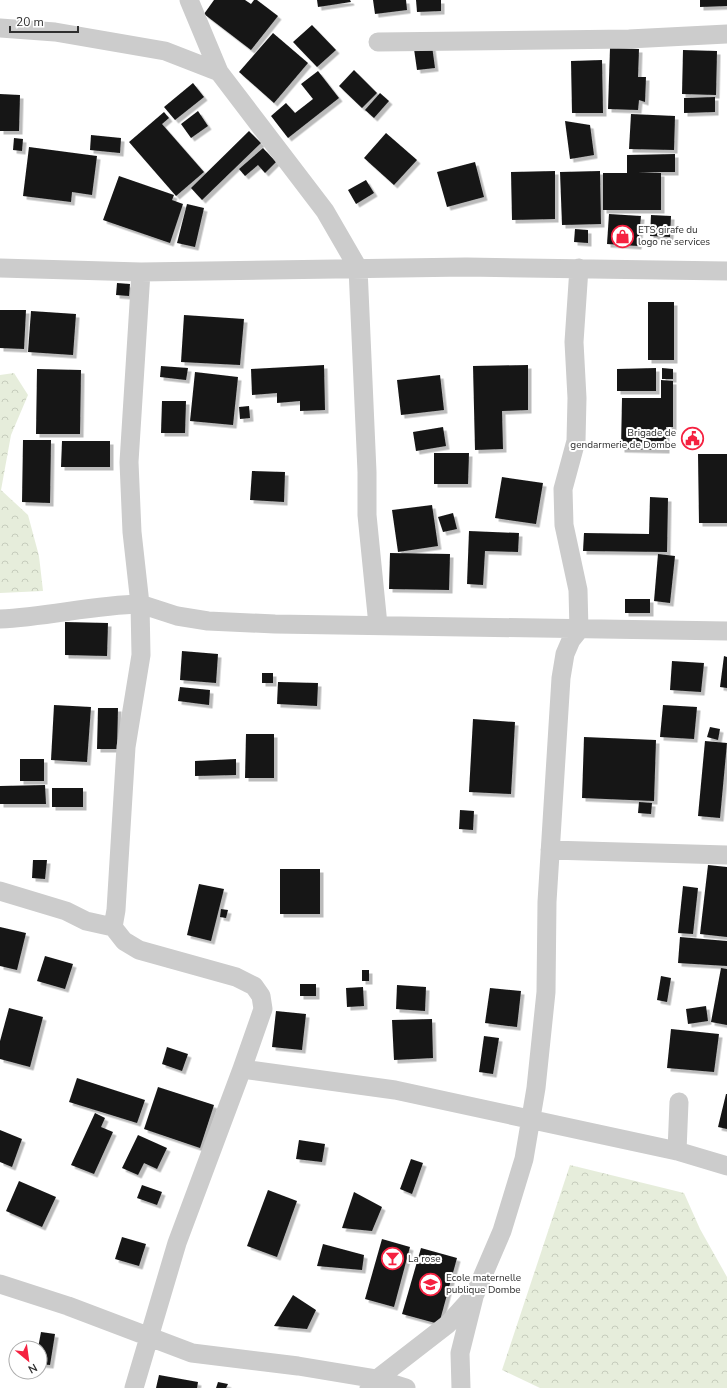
<svg xmlns="http://www.w3.org/2000/svg" width="727" height="1388" font-family="'Nunito Sans',sans-serif">
<style>
.forest{fill:url(#forest-crowns)}
.building{fill:#161616;filter:url(#shadow)}
.lines{fill:none;stroke-linecap:round;stroke-linejoin:round}
.street{stroke:#ccc;stroke-width:19}
.labels{text-anchor:middle;dominant-baseline:central;stroke-width:4;stroke-linejoin:round;paint-order:stroke}
.poi-label{font-size:10px;fill:#2f2f2f;stroke:#fff;text-anchor:start}
</style>
<defs>
<pattern id="forest-crowns" width="20" height="18" patternUnits="userSpaceOnUse"><rect width="20" height="18" fill="#e6eddb"/><path d="M2 6a3 3 0 1 1 6 0M12 15a3 3 0 1 1 6 0" fill="none" stroke="#c6ccbc"/></pattern>
<filter id="shadow"><feDropShadow dx="3.5" dy="3.5" stdDeviation="0" flood-color="#0004"/></filter>
</defs>
<rect width="100%" height="100%" fill="#fff"/>
<path class="forest" d="M14 373 28 395 11 435 1 490 28 515 39 556 43 591 0 593V375Z
M570 1165 684 1193 700 1229 727 1277V1388H540L502 1370Z"/>
<path class="building" d="M214 0H245L251 4 254 0H257L278 16 251 50 204 14Z
M317 0H350L351 2 318 7Z
M373 0H406L407 10 375 14Z
M416 0H441V11L417 12Z
M700 0H727V6L700 7Z
M312 25 336 50 317 67 293 42Z
M273 33 308 63 274 103 239 72Z
M432 46 435 68 417 70 414 49Z
M610 48 639 49 638 77H646L645 102 639 100 638 110 608 109Z
M683 50 717 51 716 95 682 94Z
M602 60 603 113H572L571 61Z
M354 70 377 93 362 108 339 86Z
M318 71 339 98 288 138 271 116 286 103 295 113 313 99 301 84Z
M193 83 204 97 175 120 164 107Z
M380 93 389 101 374 118 365 110Z
M0 94 20 95 19 131H0Z
M715 97V112L684 113V98Z
M198 111 208 126 191 138 181 124Z
M164 112 169 118 162 124 204 172 176 196 129 142Z
M631 114 675 116 674 150 629 149Z
M565 121 590 125 594 155 570 159Z
M249 131 261 143 202 200 191 188Z
M386 133 417 160 394 185 364 158Z
M91 135 121 138 120 153 90 150Z
M14 138 23 139 22 151 13 150Z
M29 147 97 156 92 195 72 192 71 202 23 196Z
M263 148 276 162 265 173 258 165 245 176 239 169Z
M675 154V172H638L661 173V210H603V173H627V155Z
M475 162 484 197 447 207 437 172Z
M555 171V219L512 220 511 172Z
M600 171 601 224 562 225 560 172Z
M119 176 174 195 172 200 183 204 170 243 103 220Z
M366 180 374 193 356 204 348 190Z
M187 204 204 208 195 247 177 243Z
M609 214 641 216 638 246 607 244Z
M651 215 671 216 670 237 650 236Z
M575 229 588 230V243L574 242Z
M117 283 130 284 129 296 116 295Z
M648 302H674V360H648Z
M0 310H26L24 349 0 348Z
M31 311 76 314 73 355 28 352Z
M184 315 244 319 240 365 181 362Z
M324 365 325 410 300 411V401L277 403V393L252 395 251 369Z
M528 365V410L502 411 503 449 475 450 473 366Z
M161 366 188 368 186 380 160 377Z
M656 368V391H617V369Z
M662 368 673 369V379H662Z
M37 369 81 370 80 434H36Z
M195 372 238 377 233 425 190 421Z
M440 375 444 410 401 415 397 380Z
M661 380 673 381V427H666V450L621 449 622 398H661Z
M162 401H186L185 433H161Z
M249 406 250 418 240 419 239 407Z
M443 427 446 446 416 451 413 432Z
M23 440H51L50 503 22 502Z
M62 441H110V467H61Z
M434 453H469L468 484H434Z
M698 454H727V523H699Z
M252 471 285 472 284 502 250 500Z
M502 477 543 483 536 524 495 518Z
M650 497 668 498 667 552 583 551 584 533 649 534Z
M432 505 438 546 398 552 392 510Z
M453 513 457 529 443 532 438 517Z
M469 531 519 533 518 552 485 551 483 585 467 584Z
M390 553 450 554 449 590 389 589Z
M658 554 675 556 670 603 654 601Z
M625 599H650V613H625Z
M65 622 108 623 107 656 65 655Z
M182 651 218 654 216 683 180 680Z
M724 656 727 657V688L720 687Z
M672 661 704 663 701 692 670 690Z
M262 673H273V683H262Z
M278 682 318 683 317 706 277 704Z
M180 687 210 690 209 705 178 701Z
M54 705 91 707 87 762 51 760Z
M663 705 697 707 694 739 660 737Z
M98 708H118L117 749H97Z
M473 719 515 722 511 794 469 792Z
M710 727 720 729 718 740 707 737Z
M246 734H274V778H245Z
M584 737 656 740 654 801 582 798Z
M705 741 727 743 720 818 698 816Z
M20 759H44V781H20Z
M236 759V775L195 776V761Z
M45 785 46 804H0V786Z
M52 788H83V807H52Z
M639 802 652 803 651 814 638 813Z
M460 810 474 811 473 830 459 829Z
M33 860H47L45 879 32 878Z
M708 865 727 867V937L700 934Z
M280 869H320V914H280Z
M199 884 224 889 211 941 187 935Z
M683 886 698 888 693 934 678 933Z
M221 909 228 910 226 918 220 917Z
M0 927 26 933 17 970 0 966Z
M680 937 727 941V966L678 963Z
M45 956 73 964 65 989 37 981Z
M721 968 727 969V1025L711 1022Z
M362 970H369V981H362Z
M661 976 671 978 667 1002 657 1000Z
M300 984H316V996H300Z
M397 985 426 987 425 1011 396 1009Z
M363 987 364 1006 347 1007 346 988Z
M490 988 521 991 517 1027 485 1023Z
M706 1006 708 1021 688 1024 686 1009Z
M9 1008 43 1017 30 1067 0 1059V1041Z
M276 1011 306 1014 302 1050 272 1047Z
M432 1019 433 1058 394 1060 392 1020Z
M671 1029 719 1034 714 1072 667 1068Z
M484 1036 499 1038 493 1074 479 1072Z
M167 1047 188 1054 182 1071 162 1064Z
M77 1078 145 1100 137 1123 69 1102Z
M158 1087 214 1105 200 1148 144 1129Z
M726 1094H727V1129L718 1127Z
M95 1113 105 1118 101 1127 113 1132 94 1174 71 1165Z
M0 1130 22 1139 12 1167 0 1162Z
M138 1135 167 1148 157 1169 144 1163 138 1175 122 1168Z
M299 1140 325 1144 322 1162 296 1159Z
M411 1159 423 1163 412 1194 400 1189Z
M19 1181 56 1197 42 1227 6 1211Z
M142 1185 162 1192 157 1205 137 1198Z
M268 1190 297 1201 277 1257 247 1246Z
M354 1192 382 1207 372 1231 342 1228Z
M122 1237 146 1244 139 1266 115 1259Z
M382 1239 410 1247 394 1307 365 1299Z
M323 1244 364 1255 362 1270 317 1266Z
M421 1248 457 1258 439 1324 402 1314Z
M293 1295 316 1310 307 1329 274 1326Z
M41 1332 55 1334 50 1365 40 1364V1348H38Z
M159 1375 198 1382 197 1388H156Z
M218 1382 228 1384 226 1388H216Z"/>
<g class="lines">
<path class="street" d="M189 0 219 72 325 211 358 268 367 472V515L378 625
M0 28 55 32 165 51 219 72
M378 42 629 39 727 34
M0 268 141 272 466 267 727 271
M141 272 129 462 132 532 140 604 177 616 208 621 275 624 727 631
M0 619C47 617 93 605 140 604L141 655 126 747 116 910 113 927 124 941 139 950 236 977 254 986 261 996 263 1009 242 1069 177 1243 134 1388
M550 850 727 855
M0 891 66 911 86 921 113 927
M242 1069 395 1090 677 1151 727 1166
M677 1151 679 1102
M0 1284 68 1306 192 1353 298 1366 377 1379 406 1388
M369 1388 377 1379 448 1324 475 1294 502 1231 524 1159 536 1088 546 992 547 902 561 678 565 654 571 640 579 630 578 590 564 525 563 489 576 441 577 398 574 342 579 268
M461 1388 460 1353 474 1297"/>
</g>
<defs>
<symbol id="shop-ring" viewBox="-11 -11 22 22"><circle r="9.5" fill="#fff" stroke="#f52140" stroke-width="1.5"/><path d="M-5-2.5h2.3a2.7 3.5 0 0 1 5.4 0H5L5.5 6h-11ZM-1.5-2.5h3a1.5 2.3 0 0 0-3 0Z" fill="#f52140"/></symbol>
<symbol id="civic-ring" viewBox="-11 -11 22 22"><circle r="9.5" fill="#fff" stroke="#f52140" stroke-width="1.5"/><path d="M-.6-6.5H3V-4.5H.6V-3L4-1V1h2V6H-6V1h2V-1L-.6-3ZM-1.2 2.5V6h2.4V2.5Z" fill="#f52140"/></symbol>
<symbol id="bar-ring" viewBox="-11 -11 22 22"><circle r="9.5" fill="#fff" stroke="#f52140" stroke-width="1.5"/><path d="M-6-5H6L.8 .8V4.5H3.5V6h-7V4.5H-.8V.8Z" fill="#f52140"/></symbol>
<symbol id="school-ring" viewBox="-11 -11 22 22"><circle r="9.5" fill="#fff" stroke="#f52140" stroke-width="1.5"/><path d="M0-5L7-2L0 1L-7-2ZM-4 1L0 2.5L4 1V4Q0 6-4 4Z" fill="#f52140"/></symbol>
</defs>
<g fill-rule="evenodd">
<use href="#shop-ring" x="610" y="224" width="25" height="25"/>
<use href="#civic-ring" x="680" y="426" width="25" height="25"/>
<use href="#bar-ring" x="380" y="1246" width="25" height="25"/>
<use href="#school-ring" x="418" y="1272" width="25" height="25"/>
</g>
<g class="labels">
<g class="poi-label">
<text x="638" y="230">ETS girafe du<tspan x="638" dy="12">logo ne services</tspan></text>
<text x="676" y="433" text-anchor="end">Brigade de<tspan x="676" dy="12">gendarmerie de Dombe</tspan></text>
<text x="408" y="1259">La rose</text>
<text x="446" y="1278">Ecole maternelle<tspan x="446" dy="12">publique Dombe</tspan></text>
</g>
</g>
<g transform="translate(28 1360) rotate(151)"><circle r="19" fill="#ffffff" stroke="#acacac"/>
<path d="M0-3L7 15L0 10L-7 15Z" fill="#f52140"/>
<text y="-6" font-size="11" font-weight="bold" text-anchor="middle" fill="#2f2f2f">N</text>
</g>
<path d="M10 26v6h68v-6" fill="none" stroke="#2f2f2f" stroke-width="2"/>
<text x="16" y="26" font-size="12" fill="#2f2f2f" stroke="#ffffff" stroke-width="3" paint-order="stroke">20 m</text>
</svg>
